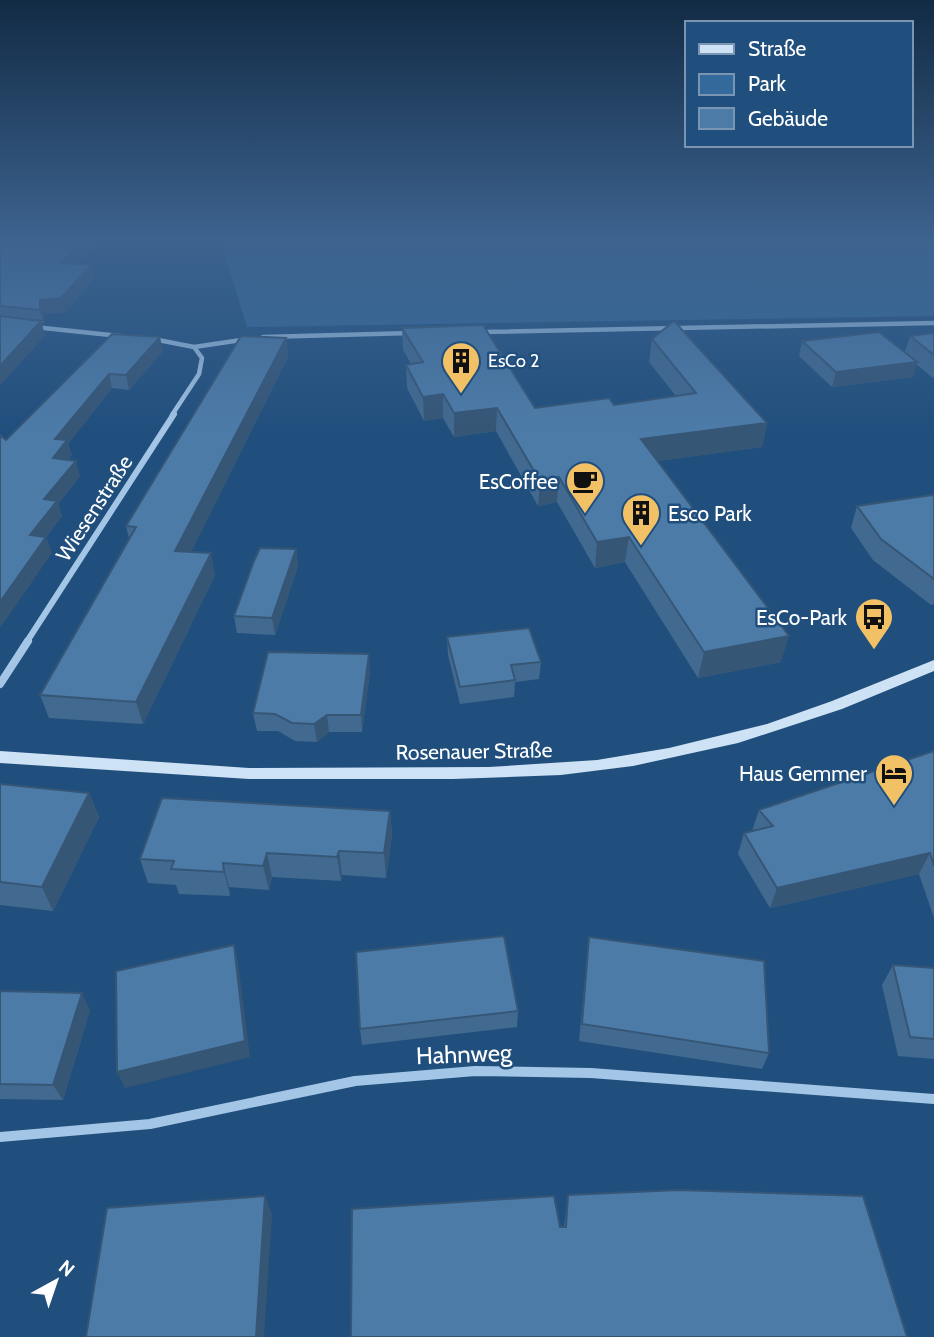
<svg xmlns="http://www.w3.org/2000/svg" width="934" height="1337" font-family="Cabin,sans-serif">
<style>
.green{fill:#34699b}
.lines{fill:none;stroke-linecap:round;stroke-linejoin:round}
.street-far3{stroke:#a4c6e6;stroke-width:4.5}
.street-far2{stroke:#a4c6e6;stroke-width:6}
.street-far1{stroke:#a4c6e6;stroke-width:8}
.street{stroke:#a4c6e6;stroke-width:10}
.secondary{fill:#cee2f5;fill-rule:evenodd}
.wall{fill:#426a90}
.shaded-wall{fill:#365676}
.building{fill:#4d7ba8;stroke:#365676;stroke-width:2}
.labels{text-anchor:middle;dominant-baseline:central;stroke-width:5;stroke-linejoin:round;paint-order:stroke}
.far-poi-label{font-size:18px;fill:#fff;stroke:#214f7d;text-anchor:start}
.poi-label{font-size:21px;fill:#fff;stroke:#214f7d;text-anchor:end}
.street-label{font-size:21px;fill:#fff;stroke:#214f7d}
.near-street-label{font-size:24px;fill:#fff;stroke:#214f7d}
</style>
<rect width="100%" height="100%" fill="#214f7d"/>
<path class="green" d="M221 242H934V316L247 327Z"/>
<g class="lines">
<path class="street-far3" d="M34 327 120 336
M480 332 934 323
M263 337 412 333
M153 339 194 347 248 339
M172 415 199 374 202 358 194 347"/>
<path class="street-far2" d="M26 643 174 414"/>
<path class="street-far1" d="M0 684 28 641"/>
<path class="street" d="M0 1137 150 1124 355 1081 475 1071 591 1073 934 1099"/>
<path class="secondary" d="M934 660V671L842 709 738 743 633 766 561 775 453 779H249L0 763V751L249 768 489 767 597 760 669 748 767 724 832 701Z"/>
</g>
<path class="wall" d="M0 242H96L76 264 91 265 95 278 65 312 44 314V323H41L45 335 0 385Z
M402 328 535 408 614 405 676 396 649 362 652 339 767 423 762 447 657 461 781 662 698 678 625 562 595 568 557 502 538 506 496 431 454 437 443 418 424 421 407 388 406 365 411 364 403 350Z
M934 333V379L916 364 913 377 832 387 799 356 802 341 905 352 910 336Z
M112 334 163 351 129 390 112 388 68 444 72 455 68 460 80 476 58 504 62 516 46 537 52 553 6 440Z
M286 338 288 357 191 552 215 575 143 724 49 718 40 695 129 538 126 526Z
M934 496V604L931 605 873 560 851 528 857 506Z
M296 549 298 566 275 635 237 633 234 616Z
M447 637 541 662 539 679 515 682 514 697 460 704 448 655Z
M370 671 362 732H329L317 742 295 741 278 731H257L253 713Z
M934 751V918L919 874 770 908 738 854 744 833 752 831 759 810Z
M0 784 89 793 99 817 53 911 0 905Z
M390 811 392 835 386 878 342 875 341 881 272 877 269 890 229 887 230 896 179 894 176 885 148 883 140 859Z
M589 937 769 1053 762 1069 579 1041Z
M893 965 934 968V1059L898 1056 882 985Z
M0 991 90 1010 63 1100 0 1099Z
M518 1011 517 1027 362 1045 360 1029Z
M568 1195 907 1337 560 1227H564Z"/>
<path class="shaded-wall" d="M81 242H96L64 277 60 263Z
M91 265 95 278 65 312 44 314V323L40 310V300Z
M41 321 45 335 0 385V366Z
M160 337 163 351 129 390 126 375Z
M286 338 288 357 181 573 175 551Z
M917 362 913 377 832 387 836 372Z
M109 374 112 388 68 444 72 455 58 474 53 458 55 439Z
M443 394V418L424 421 423 397Z
M497 408 496 431 454 437V413Z
M767 423 762 447 637 464 641 439Z
M76 461 80 476 58 504 62 516 35 551 30 535 44 499Z
M559 477 557 502 538 506 540 481Z
M46 537 52 553 0 628V602Z
M629 537 625 562 595 568 597 542Z
M296 549 298 566 275 635 272 618Z
M211 553 215 575 143 724 136 702Z
M789 636 781 662 698 678 704 652Z
M369 654 370 671 362 732 361 715Z
M327 715 329 732 317 742 314 724Z
M89 793 99 817 53 911 42 887Z
M390 811 392 835 386 878 384 853Z
M339 851 342 875 341 881 337 857Z
M267 853 272 877 269 890 263 866Z
M930 853 919 874 770 908 777 888Z
M223 863 229 887 230 896 224 872Z
M234 945 238 962 250 1057 125 1088 117 1072Z
M82 993 90 1010 63 1100 53 1085Z
M265 1196 272 1215 264 1337H256Z"/>
<path class="building" d="M0 242H81L60 263 91 265 61 298 40 300V310L0 306Z
M0 316 41 321 0 366Z
M674 321 767 423 641 439 789 636 704 652 629 537 597 542 559 477 540 481 497 408 454 413 443 394 423 397 406 365 423 362 402 328 483 325 535 408 609 398 614 405 696 393 652 339Z
M879 332 917 362 836 372 802 341Z
M934 333V355L910 336Z
M112 334 160 337 126 375 109 374 55 439 67 440 53 458 76 461 44 499 57 501 30 535 46 537 0 602V435L6 440Z
M241 336 286 338 175 551 211 553 136 702 40 695 136 527 126 526Z
M932 495 934 496V579L881 539 857 506Z
M260 548 296 549 272 618 234 616 254 561Z
M529 628 541 662 511 665 515 680 460 687 447 637Z
M268 652 369 654 361 715H327L314 724 292 723 275 714 253 713Z
M934 751V866L930 853 777 888 744 833 773 826 759 810Z
M0 784 89 793 42 887 0 882Z
M162 798 390 811 384 853 339 851 337 857 267 853 263 866 223 863 224 872 171 869 174 861 140 859Z
M504 936 518 1011 360 1029 356 952Z
M589 937 764 961 769 1053 582 1024Z
M234 945 245 1041 117 1072 116 971Z
M893 965 934 968V1039L910 1037Z
M0 991 82 993 53 1085 0 1084Z
M679 1190 863 1196 907 1337H351L352 1209 554 1196 560 1227H566L568 1195Z
M265 1196 256 1337H86L107 1208Z"/>
<linearGradient id="sky" x2="0" y2="1"><stop stop-color="#122b45"/><stop offset="0.56" stop-color="#3d638f"/><stop offset="1" stop-color="#3d638f" stop-opacity="0"/></linearGradient>
<rect width="934" height="429" fill="url(#sky)"/>
<defs>
<symbol id="building-pin" viewBox="-11 -11 22 30"><path d="M0 17L-7.5 6A9.5 9.5 0 1 1 7.5 6Z" fill="#f3c165" stroke="#214f7d"/><path d="M-4-6H4V6H1V3H-1V6H-4ZM-2.5-4.3h1.7v1.8h-1.7ZM.8-4.3h1.7v1.8H.8ZM-2.5-1h1.7V.8h-1.7ZM.8-1h1.7V.8H.8Z" fill="#111"/></symbol>
<symbol id="cafe-pin" viewBox="-11 -11 22 30"><path d="M0 17L-7.5 6A9.5 9.5 0 1 1 7.5 6Z" fill="#f3c165" stroke="#214f7d"/><path d="M-5.5-4.5H6V0H3Q3 3.5 0 3.5H-2.5Q-5.5 3.5-5.5 0ZM3-3.2v2h1.7v-2ZM-6 4.5H4V6H-6Z" fill="#111"/></symbol>
<symbol id="bus-pin" viewBox="-11 -11 22 30"><path d="M0 17L-7.5 6A9.5 9.5 0 1 1 7.5 6Z" fill="#f3c165" stroke="#214f7d"/><path d="M-5-6H5V4H4V6H2V4H-2V6H-4V4H-5ZM-3.5-4V0h7V-4ZM-3.5 1.2v1.5H-2V1.2ZM2 1.2v1.5H3.5V1.2Z" fill="#111"/></symbol>
<symbol id="hotel-pin" viewBox="-11 -11 22 30"><path d="M0 17L-7.5 6A9.5 9.5 0 1 1 7.5 6Z" fill="#f3c165" stroke="#214f7d"/><path d="M-6-4.5h1.5V1H6V5H4.5V3h-9V5H-6ZM-4 0a1.8 1.8 0 1 1 3.6 0ZM.5 0V-2.5h3Q6-2.5 6 0Z" fill="#111"/></symbol>
</defs>
<g fill-rule="evenodd">
<use href="#building-pin" x="439" y="339" width="44" height="60"/>
<use href="#cafe-pin" x="563" y="459" width="44" height="60"/>
<use href="#building-pin" x="619" y="491" width="44" height="60"/>
<use href="#bus-pin" x="852" y="595" width="44" height="60"/>
<use href="#hotel-pin" x="872" y="751" width="44" height="60"/>
</g>
<g class="labels">
<g class="far-poi-label">
<text x="488" y="361">EsCo 2</text>
</g>
<g class="poi-label">
<text x="558" y="481">EsCoffee</text>
<text x="668" y="513" text-anchor="start">Esco Park</text>
<text x="847" y="617">EsCo-Park</text>
<text x="867" y="773">Haus Gemmer</text>
</g>
<g class="street-label">
<text transform="translate(94 508) rotate(-57)">Wiesenstraße</text>
<text transform="translate(474 751) rotate(-1)">Rosenauer Straße</text>
</g>
<g class="near-street-label">
<text transform="translate(464 1054) rotate(-2)">Hahnweg</text>
</g>
</g>
<rect x="685" y="21" width="228" height="126" fill="#214f7d" stroke="#7a95b1" stroke-width="2"/>
<rect x="699" y="44" width="35" height="10" fill="#cee2f5" stroke="#7a95b1" stroke-width="2"/>
<text x="748" y="56" font-size="21" fill="#ffffff">Straße</text>
<rect x="699" y="74" width="35" height="21" fill="#34699b" stroke="#7a95b1" stroke-width="2"/>
<text x="748" y="91" font-size="21" fill="#ffffff">Park</text>
<rect x="699" y="108" width="35" height="21" fill="#4d7ba8" stroke="#7a95b1" stroke-width="2"/>
<text x="748" y="126" font-size="21" fill="#ffffff">Gebäude</text>
<g transform="translate(56 1281) rotate(40)" stroke="#214f7d" stroke-width="5" paint-order="stroke">
<path d="M0-5L12 26L0 18L-12 26Z" fill="#ffffff"/>
<text y="-10" font-size="19" font-weight="bold" text-anchor="middle" fill="#ffffff">N</text>
</g>
</svg>
